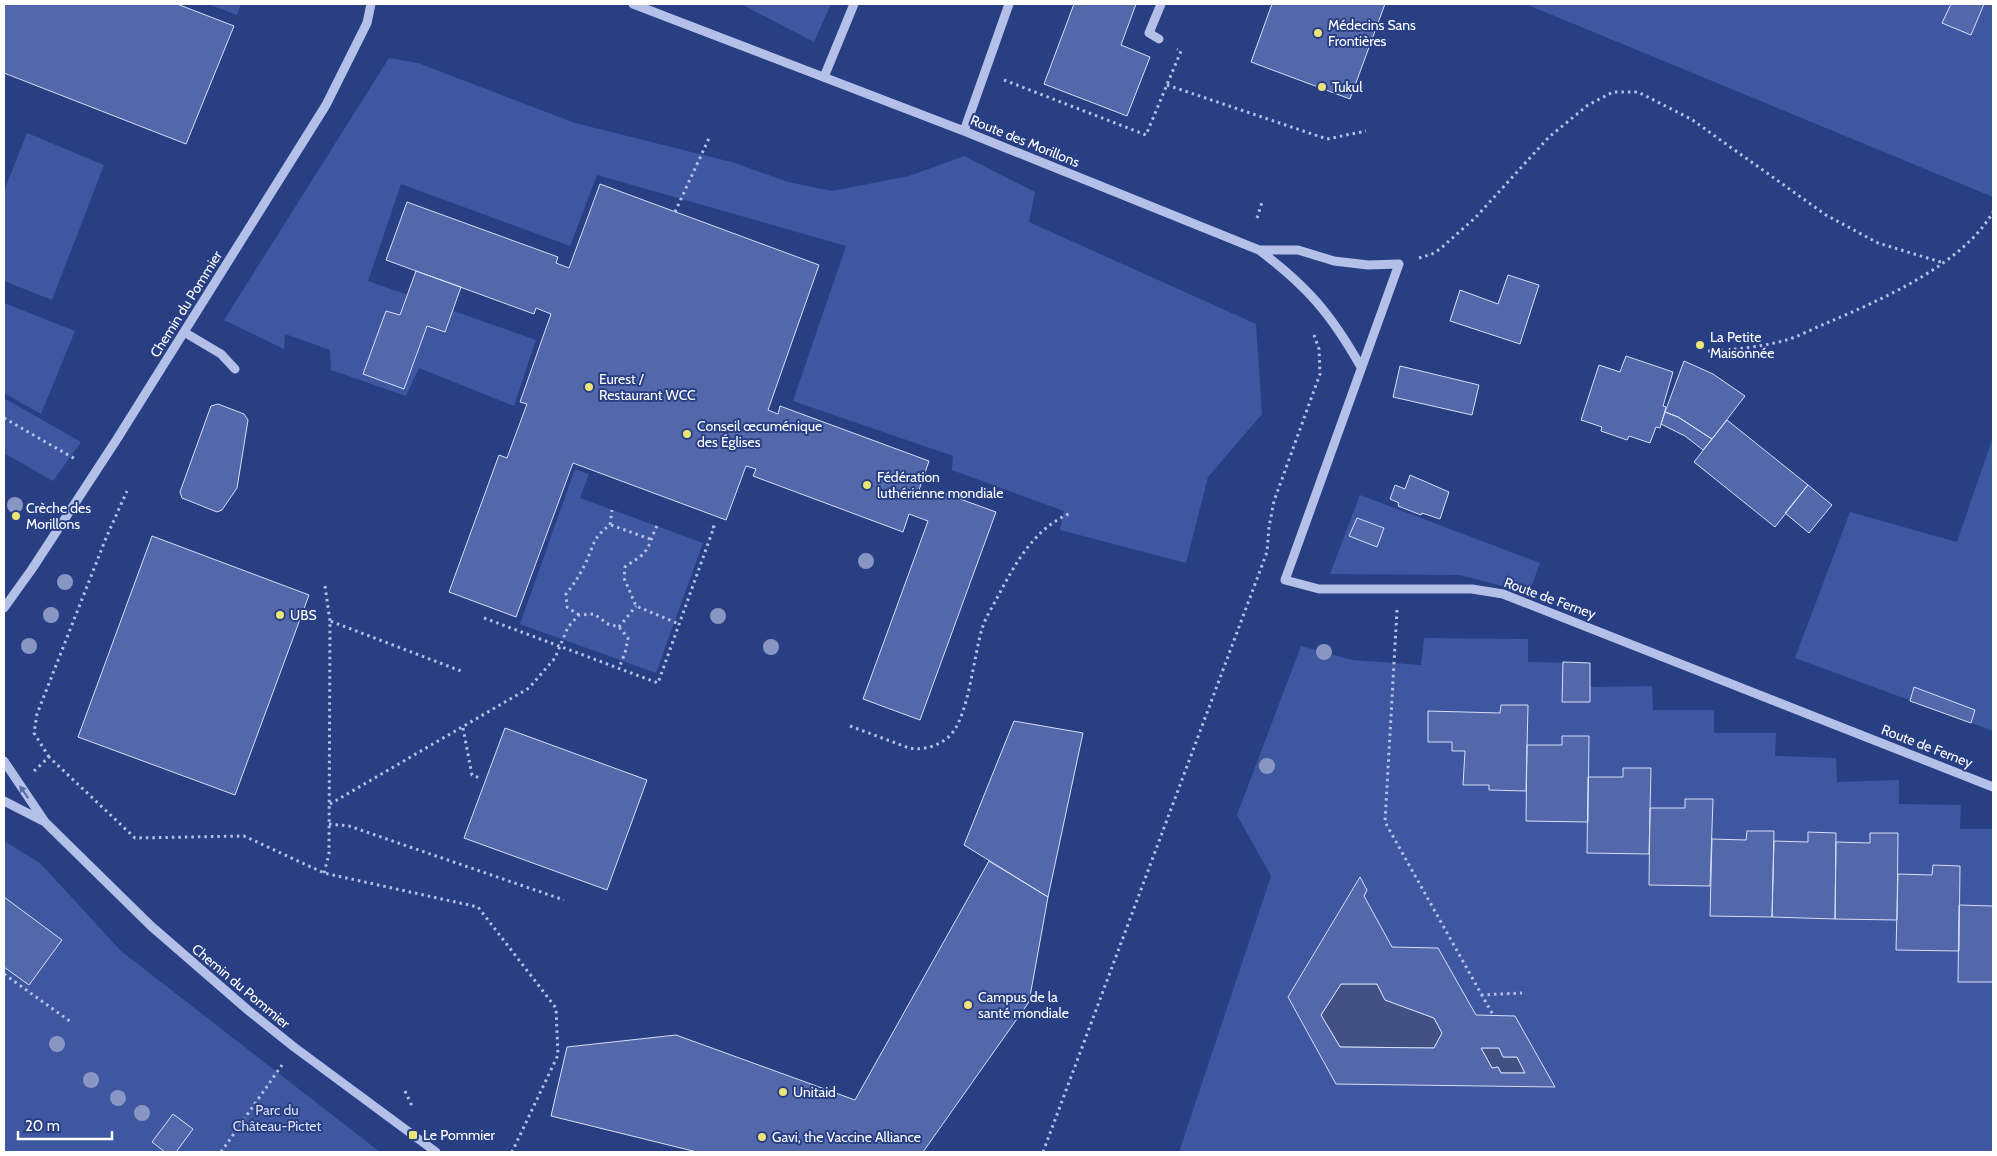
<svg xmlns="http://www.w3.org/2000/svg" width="1997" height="1156" font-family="Cabin,sans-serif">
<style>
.green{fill:#3e57a0}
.water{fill:#415183;stroke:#a8b9e7}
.building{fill:#5268ab;stroke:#d7def6;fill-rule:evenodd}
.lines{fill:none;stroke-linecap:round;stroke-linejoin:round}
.path{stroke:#b4c0e7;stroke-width:3;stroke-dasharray:2.5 4;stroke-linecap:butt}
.minor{stroke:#b4c0e7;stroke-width:9}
.tree{fill:#8996c3}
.oneway{fill:#5a6ca7}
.poi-dot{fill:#ede37b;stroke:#293f84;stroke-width:2}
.labels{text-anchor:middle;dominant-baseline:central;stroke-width:4;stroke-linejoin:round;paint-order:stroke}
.poi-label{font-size:14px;fill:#fff;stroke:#293f84;text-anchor:start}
.street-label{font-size:14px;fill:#fff;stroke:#293f84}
.park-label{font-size:14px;fill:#d7def6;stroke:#293f84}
</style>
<rect width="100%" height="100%" fill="#293f84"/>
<path class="green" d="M208 4H241L237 15Z
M741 4H831L814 42Z
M1529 4H1993V197L1528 5Z
M389 58 418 63 575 123 735 163 788 182 832 191 909 176 964 156 1035 192 1029 222 1256 324 1262 414 1208 477 1186 563 1060 530 1064 511 952 470 953 456 793 401 846 246 597 175 570 246 401 184 368 281 536 340 514 406 419 368 406 396 331 370 330 350 285 334 284 349 224 320Z
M27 133 104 165 52 300 4 281V191Z
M4 303 75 331 41 414 4 393Z
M4 398 81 442 53 481 4 453Z
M1993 437V731L1795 658 1850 512 1957 542Z
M575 469 589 474 580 498 703 543 656 673 520 624Z
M1360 495 1540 563 1529 593 1460 575 1330 574Z
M1424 638 1528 639V662L1590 663V687L1652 686 1653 710H1714V733H1776L1775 756 1836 758 1837 782 1899 780V804L1961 805 1960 829H1993V1152H1179L1271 876 1237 815 1301 646 1352 660 1421 665Z
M4 841 40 863 121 951 380 1152H4Z"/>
<path class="water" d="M1341 984H1377L1385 1000 1434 1018 1442 1033 1434 1048 1340 1047 1321 1015Z
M1481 1048H1499L1503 1057H1517L1525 1073H1501L1498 1067 1492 1068Z"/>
<path class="building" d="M4 4H177L234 26 186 144 4 73Z
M1074 4H1136L1121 45 1150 57 1127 116 1044 84Z
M1272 4H1385L1350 99 1251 62Z
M1951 4H1984L1971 35 1942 23Z
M600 184 819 265 768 410 778 414 780 406 929 461 919 490 936 497 938 491 996 512 920 720 863 699 928 521 909 514 903 532 753 476 756 469 746 466 726 520 573 463 516 617 449 592 499 455 507 458 527 404 520 402 551 314 536 308 534 314 386 260 407 202 558 257 556 263 569 268Z
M416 271 461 287 445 332 427 326 404 389 363 374 386 311 400 315Z
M1508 275 1539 285 1520 344 1450 321 1460 290 1498 304Z
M1626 356 1673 372 1663 406 1666 407 1660 428 1656 427 1650 443 1629 436 1627 440 1601 431 1602 427 1581 420 1599 365 1620 372Z
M1684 361 1713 374 1745 396 1712 439 1678 417 1665 412Z
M1400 366 1479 385 1472 415 1393 397Z
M218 404 244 414 248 420 237 488 222 510 217 512 182 498 180 492 211 406Z
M1665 412 1678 417 1712 439 1703 450 1685 436 1661 424Z
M1727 420 1808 485 1775 527 1694 462Z
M1410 475 1449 492 1440 519 1422 513 1421 515 1398 506 1399 503 1390 499 1395 485 1405 489Z
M1808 485 1832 505 1809 533 1785 513Z
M1357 518 1384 528 1377 547 1349 536Z
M152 536 309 595 235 795 78 737Z
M1563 662 1590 663V702H1562Z
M1914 687 1975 710 1971 723 1910 701Z
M1501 705H1528L1526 791 1489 790V785H1463L1465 751H1452V742H1428V711L1500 713Z
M1014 721 1083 733 1048 897 964 845Z
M505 728 647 780 607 890 464 838Z
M1562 736H1589L1588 822 1526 821 1527 745H1562Z
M1623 768H1651L1649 854 1587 853 1588 777H1623Z
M1685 799H1713L1710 886 1649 885 1650 808H1685Z
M1747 831H1774L1772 917 1710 916 1712 839 1746 840Z
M1808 832 1836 833 1835 919 1772 917 1774 841 1808 842Z
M1870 833H1898L1897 920 1835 919 1836 842 1870 843Z
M989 861 1048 897 1029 1002 923 1152H697L551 1116 567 1047 676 1035 855 1100Z
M1933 865 1960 866 1959 951 1896 950 1898 874 1932 875Z
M1360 877 1367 890 1364 896 1392 947 1438 948 1476 1015 1515 1016 1555 1087 1336 1084 1288 997ZM1341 984H1377L1385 1000 1434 1018 1442 1033 1434 1048 1340 1047 1321 1015ZM1481 1048H1499L1503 1057H1517L1525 1073H1501L1498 1067 1492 1068Z
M4 897 62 940 29 985 4 967Z
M1959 905 1993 906V982H1958Z
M173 1114 193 1129 176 1152H165L152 1142Z"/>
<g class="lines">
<path class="path" d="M1004 80 1146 135 1181 51 1177 49
M1167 85 1327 139 1366 131
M675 212 710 136
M1257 218 1262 202
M1419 258 1432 254 1440 249 1475 218 1549 137 1588 105 1613 92H1638L1691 119 1826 215 1878 243 1944 263
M1708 351C1734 350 1758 347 1783 341 1798 337 1814 328 1829 322 1883 299 1963 264 1993 212
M4 418 77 460
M611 525 650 539
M657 526C652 535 650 548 642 555 636 560 630 563 625 567L624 578 636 606 679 624
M325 586 330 621
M1397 610 1385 822 1493 1015
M579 615 567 607 566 594C574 584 580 575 585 564 594 546 592 538 610 525L612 510
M484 618 658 683 714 527 708 526
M619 627 636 606
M850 726 909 748C924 751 943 745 953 732 969 711 974 655 982 629 985 618 992 608 997 598 1015 564 1034 528 1071 513
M463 728 472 775 480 778
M49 757 34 733 37 714 106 538 127 491
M34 771 49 757 135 838 244 836 324 873 478 907 556 1008 558 1055 512 1152
M330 804 529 688 555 658 568 627 579 615 594 614 608 624 619 627 628 638 625 653 619 668
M329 824 349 826 564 900
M324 873 329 854 330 621 461 671
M4 974 71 1022
M1481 995 1522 993
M405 1091 412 1106
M221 1152 282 1065
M1043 1152 1267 552 1269 527 1274 501 1320 374 1319 349 1314 335"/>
<path class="minor" d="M633 4 964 131 1259 250C1308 287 1331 314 1361 367
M1159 39 1149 33 1161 4
M824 77 854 4
M964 131 1009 4
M1259 250H1298L1334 261 1368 265 1399 264 1285 580 1319 589H1472L1503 594 1993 787
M184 332 221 354 235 369
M4 608 32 569 117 439 326 105 367 23 371 4
M4 761 45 822 151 926 249 1011 294 1047 436 1152
M4 801 45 822"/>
</g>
<g class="tree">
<circle cx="15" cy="505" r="8"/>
<circle cx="866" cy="561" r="8"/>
<circle cx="65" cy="582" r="8"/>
<circle cx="51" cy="615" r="8"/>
<circle cx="718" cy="616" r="8"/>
<circle cx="29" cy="646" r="8"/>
<circle cx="771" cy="647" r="8"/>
<circle cx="1324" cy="652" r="8"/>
<circle cx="1267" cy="766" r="8"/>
<circle cx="57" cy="1044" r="8"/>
<circle cx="91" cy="1080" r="8"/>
<circle cx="118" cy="1098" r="8"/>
<circle cx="142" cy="1113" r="8"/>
</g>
<defs><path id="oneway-solid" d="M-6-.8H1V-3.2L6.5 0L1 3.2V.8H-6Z" transform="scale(1.25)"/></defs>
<use class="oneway" href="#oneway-solid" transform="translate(24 792) rotate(-124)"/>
<g class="poi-dot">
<circle cx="1318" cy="33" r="5"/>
<circle cx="1322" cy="87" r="5"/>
<circle cx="1700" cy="345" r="5"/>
<circle cx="589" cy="387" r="5"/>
<circle cx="687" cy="434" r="5"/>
<circle cx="867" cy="485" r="5"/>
<circle cx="16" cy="516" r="5"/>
<circle cx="280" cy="615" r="5"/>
<circle cx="968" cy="1005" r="5"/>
<circle cx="783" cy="1092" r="5"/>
<rect x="408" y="1130" width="10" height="10" rx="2.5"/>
<circle cx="762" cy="1137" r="5"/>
</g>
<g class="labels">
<g class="poi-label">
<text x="1328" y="25">Médecins Sans<tspan x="1328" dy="16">Frontières</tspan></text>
<text x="1332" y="87">Tukul</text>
<text x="1710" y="337">La Petite<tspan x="1710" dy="16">Maisonnée</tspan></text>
<text x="599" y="379">Eurest /<tspan x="599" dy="16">Restaurant WCC</tspan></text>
<text x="697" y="426">Conseil œcuménique<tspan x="697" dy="16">des Églises</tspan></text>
<text x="877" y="477">Fédération<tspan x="877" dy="16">luthérienne mondiale</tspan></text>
<text x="26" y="508">Crèche des<tspan x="26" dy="16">Morillons</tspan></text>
<text x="290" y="615">UBS</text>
<text x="978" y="997">Campus de la<tspan x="978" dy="16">santé mondiale</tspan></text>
<text x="793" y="1092">Unitaid</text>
<text x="423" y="1135">Le Pommier</text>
<text x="772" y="1137">Gavi, the Vaccine Alliance</text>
</g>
<g class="street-label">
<text transform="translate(1025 141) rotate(22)">Route des Morillons</text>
<text transform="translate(186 304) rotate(-58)">Chemin du Pommier</text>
<text transform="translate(1550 598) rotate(20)">Route de Ferney</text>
<text transform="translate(1927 746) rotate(21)">Route de Ferney</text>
<text transform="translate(241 986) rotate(40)">Chemin du Pommier</text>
</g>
<g class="park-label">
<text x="277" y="1110">Parc du<tspan x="277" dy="16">Château-Pictet</tspan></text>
</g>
</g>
<rect width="1997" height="1156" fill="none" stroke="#ffffff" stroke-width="10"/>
<path d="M18 1131v8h94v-8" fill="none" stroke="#ffffff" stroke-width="2.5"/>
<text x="25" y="1131" font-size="15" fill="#ffffff" stroke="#293f84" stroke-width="4" paint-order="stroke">20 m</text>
</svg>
